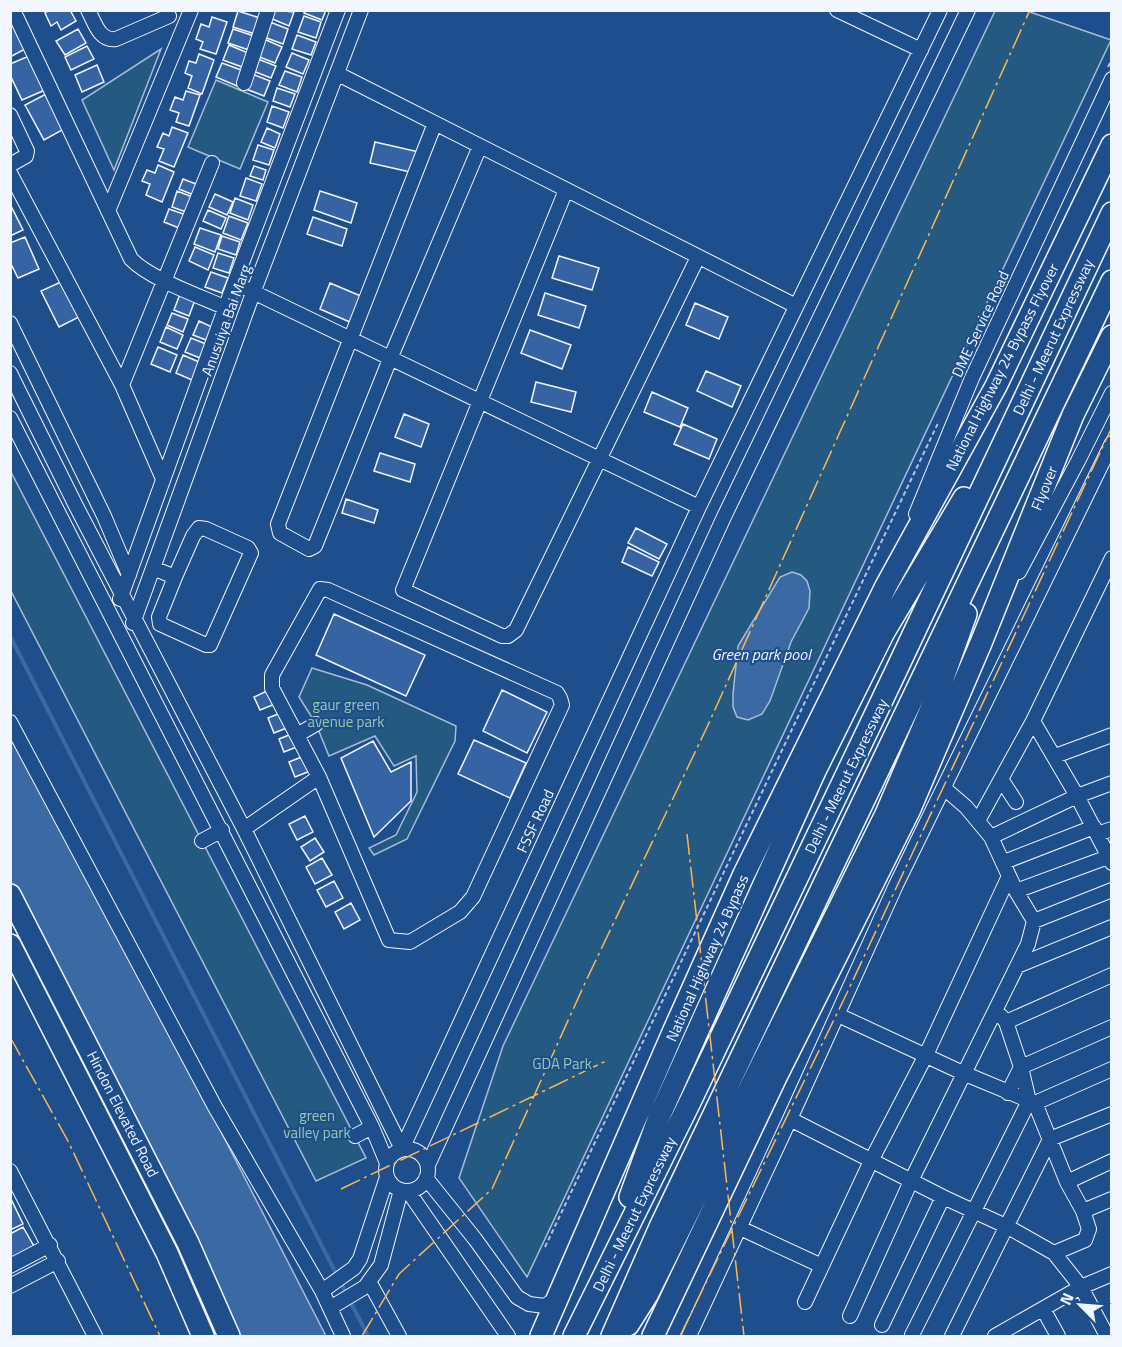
<svg xmlns="http://www.w3.org/2000/svg" width="1122" height="1347" font-family="'Titillium Web',sans-serif">
<style>
.green{fill:#245a82;stroke:#a8bbd7;stroke-width:1.5}
.water{fill:#3b69a3;stroke:#a8bbd7;stroke-width:1.5}
.lines{fill:none;stroke-linecap:round;stroke-linejoin:round}
.stream{stroke:#3b69a3;stroke-width:4}
.building{fill:#3563a3;stroke:#f2f6ff;stroke-width:1.5}
.minor-casing{stroke:#f2f6ff;stroke-width:16}
.highway-casing{stroke:#f2f6ff;stroke-width:24}
.path{stroke:#b3c4dc;stroke-width:2;stroke-dasharray:4.5 3;stroke-linecap:butt}
.minor{stroke:#1f4e8c;stroke-width:14}
.highway{stroke:#1f4e8c;stroke-width:21}
.power{stroke:#ffb74d;stroke-width:1.5;stroke-dasharray:21 4.5 3 4.5;stroke-linecap:butt}
.labels{text-anchor:middle;dominant-baseline:central;stroke-width:4.5;stroke-linejoin:round;paint-order:stroke}
.street-label{font-size:15px;fill:#f2f6ff;stroke:#1f4e8c}
.park-label{font-size:15px;fill:#97c8a6;stroke:#1f4e8c}
.water-label{font-size:16px;font-style:italic;fill:#f2f6ff;stroke:#1f4e8c}
</style>
<rect width="100%" height="100%" fill="#1f4e8c"/>
<path class="green" d="M995 11H1027L1111 40 527 1277 459 1178 503 1046Z
M161 49 114 170 82 100Z
M216 80 268 102 240 169 188 147Z
M10 470 366 1158 316 1181 11 591Z
M312 668 367 685 456 726 455 741 407 839 374 855 369 848 396 835 417 792 416 756 394 766 375 736 329 756 316 724 299 697Z"/>
<path class="water" d="M792 572 801 575 807 581 810 591 809 608 791 642 770 701 762 714 748 720 737 717 733 707V694L738 646 780 577Z
M10 728 105 906 326 1336H231L11 912Z"/>
<g class="lines">
<path class="stream" d="M10 636 368 1336"/>
</g>
<path class="building" d="M49 10H70L76 21 61 30 57 22 51 26 45 13Z
M273 10 294 12 289 26 270 18Z
M305 10H326L322 20 304 13Z
M238 11 260 18 255 34 233 27Z
M304 16 321 22 316 38 298 32Z
M10 17 29 47 10 57Z
M212 17 227 22 216 54 200 49 203 42 196 39 201 24 209 27Z
M270 22 288 29 283 44 264 37Z
M78 29 86 43 65 55 56 41Z
M233 29 254 36 249 50 228 43Z
M297 35 316 42 311 55 292 49Z
M264 39 282 47 275 63 257 56Z
M229 45 248 53 242 67 223 60Z
M87 46 94 59 71 70 65 57Z
M292 53 309 60 303 74 286 67Z
M199 54 214 60 202 94 188 88 192 76 185 73 189 61 196 63Z
M29 56 45 90 22 100 10 75V64Z
M258 59 276 66 271 78 253 71Z
M222 63 244 71 237 86 216 77Z
M97 65 104 82 82 92 75 75Z
M285 71 302 77 297 92 279 85Z
M252 74 270 81 264 96 246 89Z
M277 88 295 94 290 107 273 101Z
M186 91 200 95 189 126 176 122 179 113 170 110 175 97 183 100Z
M46 94 64 129 44 140 25 105Z
M272 106 289 112 283 128 267 122Z
M172 127 188 133 174 167 159 161 164 149 157 147 163 133 169 136Z
M267 128 280 134 275 148 261 142Z
M375 142 419 152 415 173 370 163Z
M258 145 274 150 269 165 253 160Z
M158 165 174 172 162 202 146 195 150 184 142 181 147 170 155 173Z
M254 166 266 170 263 180 250 176Z
M246 178 262 184 256 201 240 196Z
M183 179 201 186 196 196 179 189Z
M177 191 195 198 189 213 172 207Z
M320 191 357 203 351 223 314 210Z
M215 194 233 202 227 215 209 207Z
M235 198 253 205 248 220 230 213Z
M10 204 23 230 10 236Z
M169 209 189 216 184 230 164 222Z
M208 210 226 218 221 229 203 221Z
M229 216 248 223 241 240 223 233Z
M313 217 347 229 342 246 307 234Z
M200 228 221 235 215 252 194 244Z
M222 236 240 242 236 255 218 249Z
M25 237 39 269 18 278 10 262V243Z
M195 247 214 255 208 270 189 261Z
M218 253 234 258 229 273 213 268Z
M559 256 599 268 592 290 552 278Z
M211 272 228 278 222 293 205 287Z
M65 280 81 316 59 327 41 291Z
M330 283 363 297 352 323 320 309Z
M545 293 586 306 579 328 538 315Z
M180 294 195 300 189 316 174 310Z
M695 303 728 317 719 339 686 325Z
M172 313 188 319 183 332 167 325Z
M199 321 212 327 206 340 193 335Z
M166 327 183 335 177 349 160 342Z
M530 330 571 345 562 369 521 353Z
M191 338 206 344 200 358 185 352Z
M158 347 177 355 170 372 151 364Z
M183 355 199 362 192 380 176 373Z
M706 371 741 386 732 407 697 391Z
M536 382 576 392 571 412 531 402Z
M652 392 688 408 680 427 644 412Z
M404 414 429 424 421 447 395 437Z
M683 424 717 439 709 459 674 444Z
M380 453 415 464 410 482 374 471Z
M346 499 378 510 374 523 342 513Z
M636 528 667 544 659 559 628 543Z
M628 547 659 562 652 576 622 562Z
M334 614 425 655 406 696 316 655Z
M269 690 275 704 260 710 254 697Z
M502 690 547 712 527 753 483 731Z
M283 712 289 727 274 733 268 718Z
M294 733 299 746 284 752 279 739Z
M474 740 526 763 510 798 458 774Z
M373 741 391 772 411 762V801L374 837 341 758Z
M304 756 310 771 295 777 289 762Z
M305 816 313 832 297 840 289 824Z
M315 838 324 852 310 861 301 847Z
M322 858 332 875 315 884 306 867Z
M334 881 343 898 326 907 317 890Z
M351 903 360 920 344 929 335 912Z
M12 1201 23 1224 10 1230V1202Z
M23 1227 35 1248 14 1260 10 1253V1234Z"/>
<g class="lines">
<defs>
<path id="minor" d="M13 10 131 259C150 279 200 296 226 308
M88 10C95 23 99 41 116 39L169 16
M837 10 921 50
M338 74 796 306
M244 83 268 10
M10 115 27 151 26 156 10 165
M435 123 278 524 280 533 309 549 315 546 390 359 480 146
M10 173 122 385 163 479
M566 190 403 590 502 636H508L516 630 698 257
M108 211 191 10
M247 289 699 507
M10 323 104 516 129 575
M10 373 76 506 244 829 402 1149
M122 385 212 163
M10 418 372 1127 387 1163
M916 514 972 378 1112 79
M153 568 175 577 159 617 160 624 206 645H210L251 553 248 548 206 529 199 528 193 536 175 577
M1019 572 1078 461 1112 393
M320 589 328 590 557 693 560 698 562 705 473 897 460 912 410 942 389 940 319 777 272 688V675Z
M120 599 234 284 338 10
M133 623 253 293 361 10
M1033 721 1077 796 1112 863
M10 722 215 1107 322 1291 343 1336
M297 735 316 724
M1055 756 1112 735
M1001 779 1016 802
M978 821 1033 721 1112 558
M244 829 319 777
M1097 834 1112 829
M991 837 1077 796 1112 783
M202 841 222 830
M1004 862 1094 827
M1016 891 1108 857
M1034 921 1112 890
M1017 966 1112 927
M838 1015 963 1073 1035 1103 1112 1069
M1001 1016 1006 1022 1021 1067 1008 1093
M1006 1022 1112 975
M1035 1103 1067 1182 1083 1211 1112 1199
M790 1119 943 1197 1008 1227 1054 1253 1081 1287 1107 1336
M355 1136 372 1127
M386 1170a21 21 0 1 1 42 0a21 21 0 1 1-42 0Z
M402 1149 699 507 940 10
M428 1165 723 519 968 10
M10 1171 95 1336
M426 1178 475 1239 517 1297 529 1304 545 1306 558 1297
M1067 1182 1112 1161
M408 1191 508 1336
M740 1228 822 1266
M1054 1253 1085 1240 1089 1229 1083 1211
M10 1266 50 1245
M370 1283 399 1336
M10 1286 58 1261
M322 1291 354 1268 360 1259 387 1177
M805 1302 871 1161 926 1055 1009 876
M330 1308 365 1287 381 1265 401 1190
M1043 1309 1058 1336
M850 1316 911 1181 1028 944 1034 921 1016 891 991 837 966 807 944 788
M882 1325 943 1197
M912 1335 1029 1101 1021 1067 1112 1027
M689 1336 790 1119 896 885 1112 443
M952 1336 1050 1139 1112 1114
M995 1336 1081 1287 1112 1274"/>
<path id="highway" d="M10 895 188 1243 229 1336
M10 945 167 1253 203 1336
M630 1197 659 1117 815 771 884 632 964 498
M628 1325 647 1295 886 814 937 695 966 614
M541 1336 674 1030 744 874 886 586 996 386 1112 145
M574 1336 690 1102 895 673 1112 213
M612 1336 660 1227 1112 281
M653 1336 776 1077 909 811 981 643 1073 415 1112 336"/>
</defs>
<use href="#minor" class="minor-casing"/>
<use href="#highway" class="highway-casing"/>
<path class="path" d="M1108 67 1112 59
M545 1247 939 421"/>
<use href="#minor" class="minor"/>
<use href="#highway" class="highway"/>
<path class="power" d="M687 834 744 1336
M10 1037 68 1141 160 1336
M341 1189 606 1061
M362 1336 399 1274 492 1189 585 983 708 725 1030 10
M680 1336 846 995 1112 427"/>
</g>
<g class="labels">
<g class="street-label">
<text transform="translate(226 320) rotate(-70)">Anusuiya Bai Marg</text>
<text transform="translate(980 324) rotate(-65)">DME Service Road</text>
<text transform="translate(1053 337) rotate(-65)">Delhi - Meerut Expressway</text>
<text transform="translate(1002 367) rotate(-63)">National Highway 24 Bypass Flyover</text>
<text transform="translate(1044 488) rotate(-68)">Flyover</text>
<text transform="translate(846 776) rotate(-64)">Delhi - Meerut Expressway</text>
<text transform="translate(535 821) rotate(-65)">FSSF Road</text>
<text transform="translate(707 958) rotate(-66)">National Highway 24 Bypass</text>
<text transform="translate(123 1114) rotate(63)">Hindon Elevated Road</text>
<text transform="translate(634 1214) rotate(-64)">Delhi - Meerut Expressway</text>
</g>
<g class="park-label">
<text x="346" y="704">gaur green<tspan x="346" dy="17">avenue park</tspan></text>
<text x="562" y="1063">GDA Park</text>
<text x="317" y="1115">green<tspan x="317" dy="17">valley park</tspan></text>
</g>
<g class="water-label">
<text x="761" y="654">Green park pool</text>
</g>
</g>
<rect width="1122" height="1347" fill="none" stroke="#f2f6ff" stroke-width="24"/>
<g transform="translate(1080 1305) rotate(295)" stroke="#1f4e8c" stroke-width="4.5" paint-order="stroke">
<path d="M0-4.5L10 22L0 15L-10 22Z" fill="#f2f6ff"/>
<text y="-9" font-size="16" font-weight="bold" text-anchor="middle" fill="#f2f6ff">N</text>
</g>
</svg>
